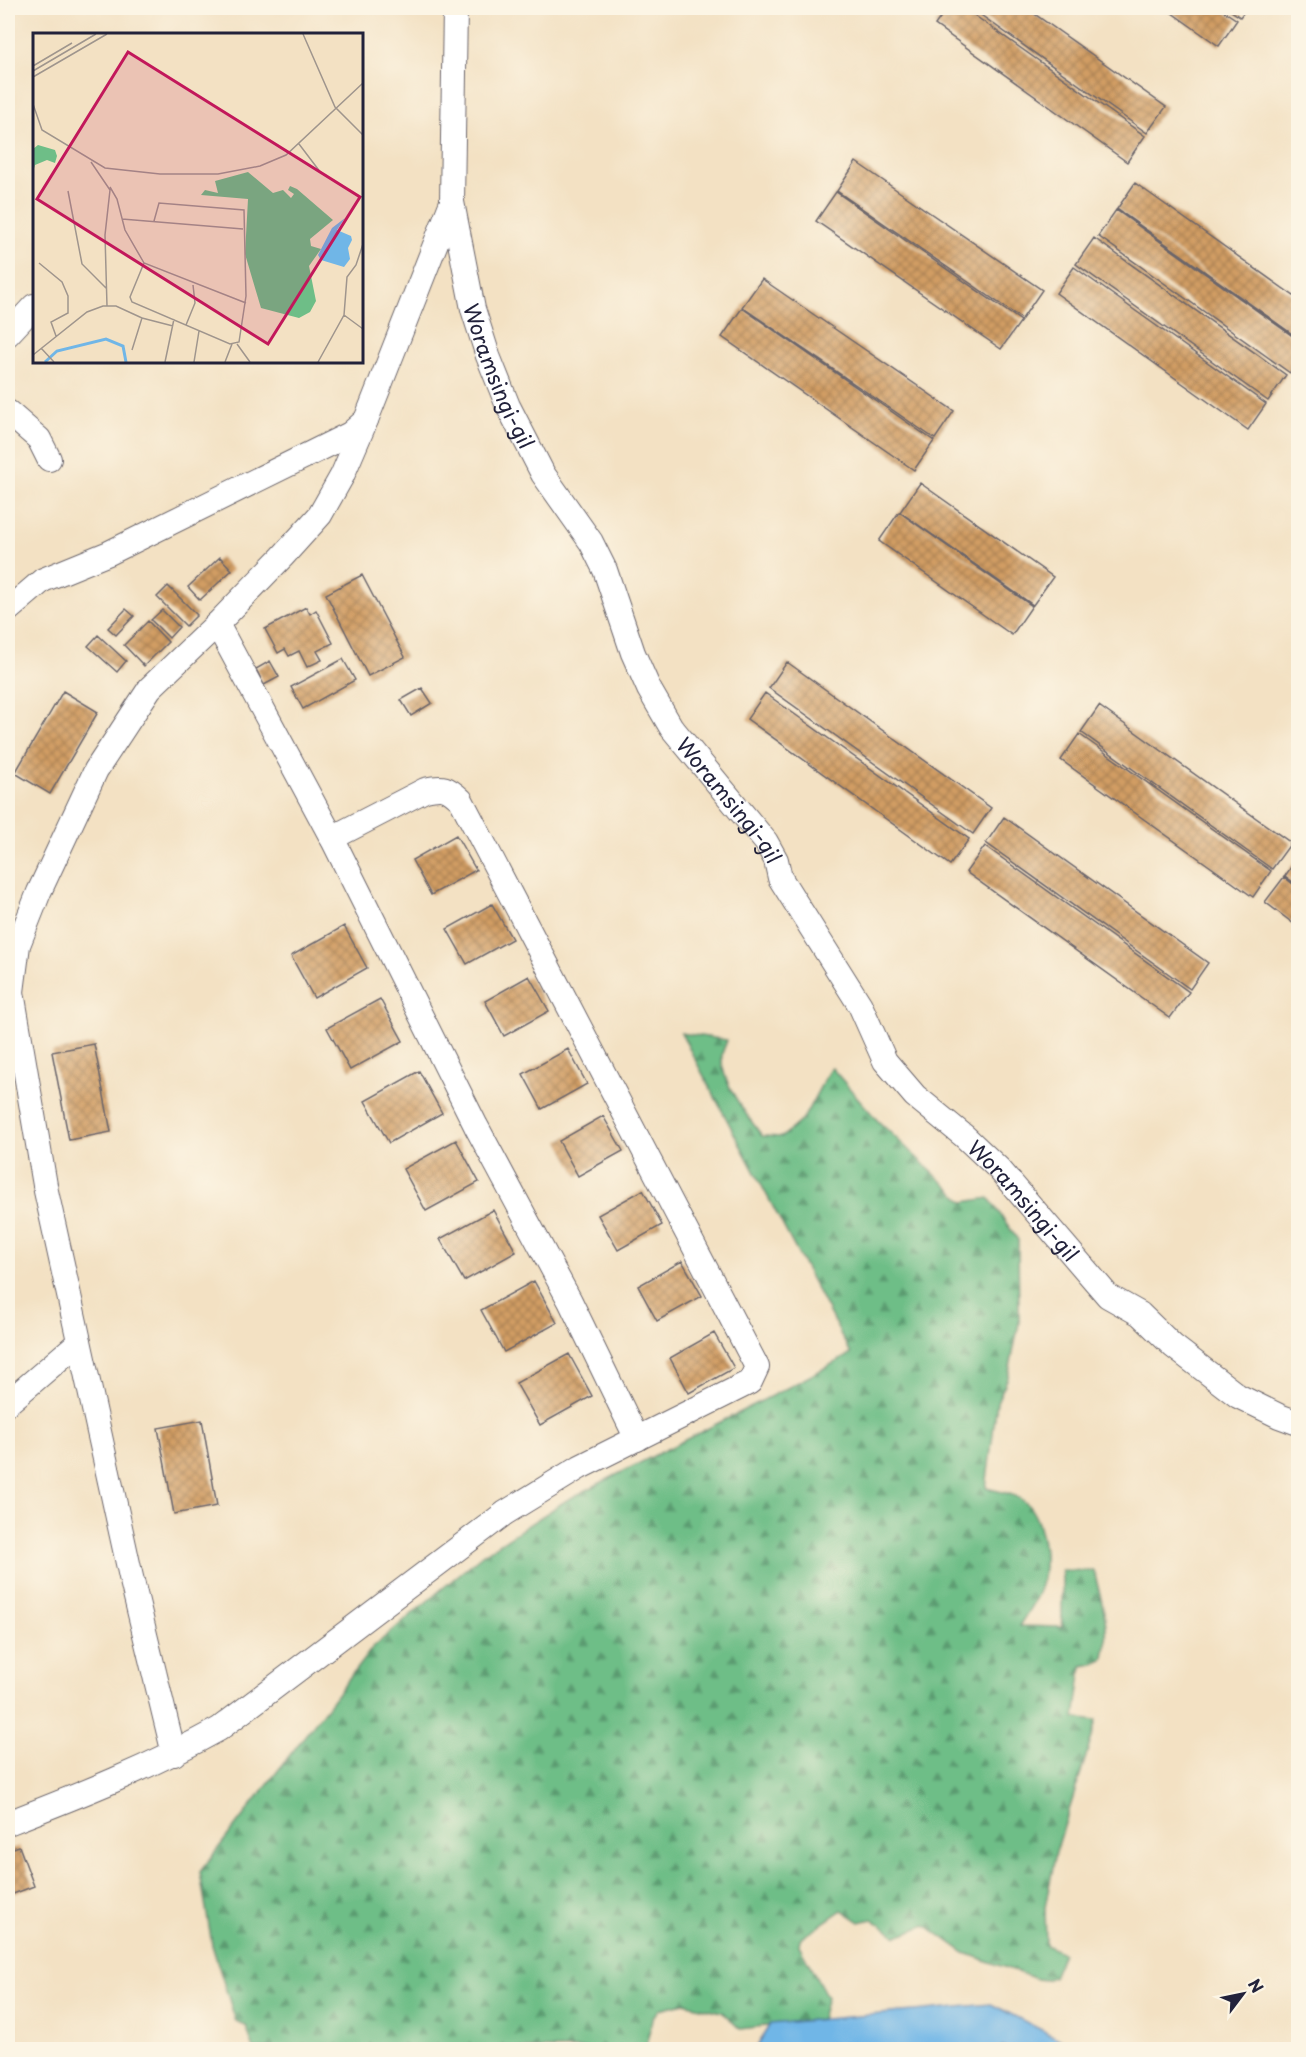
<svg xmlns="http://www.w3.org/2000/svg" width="1306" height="2057" font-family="'Playpen Sans',sans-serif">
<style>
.forest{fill:url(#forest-firs);stroke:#487061;stroke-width:1.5}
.water{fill:#70b6e7;stroke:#496c91;stroke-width:1.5}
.building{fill:url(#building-cross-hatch)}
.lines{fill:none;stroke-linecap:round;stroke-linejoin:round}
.minor-casing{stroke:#6b656b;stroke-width:26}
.minor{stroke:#fff;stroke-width:24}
.labels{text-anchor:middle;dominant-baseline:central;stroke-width:4.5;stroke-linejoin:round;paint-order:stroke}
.street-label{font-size:21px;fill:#22223b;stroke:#fcf5e5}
.inset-river{fill:none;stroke:#70b6e7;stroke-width:3}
.inset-road{fill:none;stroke:#9f958d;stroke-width:1.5}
.view{fill:#c2185b;fill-opacity:0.15;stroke:#c2185b;stroke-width:3}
.inset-edge{fill:none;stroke:#22223b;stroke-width:3}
</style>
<defs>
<pattern id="forest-firs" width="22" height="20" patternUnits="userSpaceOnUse" patternTransform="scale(1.5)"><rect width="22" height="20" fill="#6ebe87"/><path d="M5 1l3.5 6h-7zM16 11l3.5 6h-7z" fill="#5a9a70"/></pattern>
<pattern id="building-cross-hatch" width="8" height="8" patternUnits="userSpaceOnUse" patternTransform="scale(1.5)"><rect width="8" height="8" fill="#d19d63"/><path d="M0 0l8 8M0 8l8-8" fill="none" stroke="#a98053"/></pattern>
</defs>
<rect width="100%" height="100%" fill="#fcf5e5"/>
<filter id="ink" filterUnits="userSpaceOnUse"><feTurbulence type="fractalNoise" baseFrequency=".0167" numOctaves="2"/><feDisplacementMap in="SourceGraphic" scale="12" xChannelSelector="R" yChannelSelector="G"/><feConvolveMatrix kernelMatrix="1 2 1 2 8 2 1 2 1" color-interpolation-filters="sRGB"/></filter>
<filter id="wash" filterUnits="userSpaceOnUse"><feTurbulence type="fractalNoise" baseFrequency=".008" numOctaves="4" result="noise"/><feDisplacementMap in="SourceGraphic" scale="24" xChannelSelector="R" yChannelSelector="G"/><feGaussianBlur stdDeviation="1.35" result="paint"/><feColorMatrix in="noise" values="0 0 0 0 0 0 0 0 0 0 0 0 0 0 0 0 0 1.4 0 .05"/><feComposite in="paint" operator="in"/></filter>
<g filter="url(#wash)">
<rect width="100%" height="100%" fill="#f3e1c3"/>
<path class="forest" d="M681 1033 727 1040C726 1044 723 1050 722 1054 719 1081 747 1115 762 1136L782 1137 803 1119 831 1067 878 1121 964 1202 989 1198 1018 1240 1019 1323 1008 1377 997 1402 986 1488C996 1491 1012 1493 1021 1499 1041 1512 1047 1553 1043 1576 1041 1593 1028 1612 1019 1626L1062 1627V1570L1094 1571C1101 1600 1112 1630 1103 1660L1094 1664 1082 1666 1075 1718 1097 1721 1056 1852 1045 1907 1046 1945 1063 1953 1053 1977 1045 1980 1037 1979 965 1953 926 1925 897 1936 872 1919 860 1922 842 1910 800 1939 799 1945 827 1997 821 2019 740 2029 722 2012 684 2003 660 2009 652 2019 646 2048 643 2049H254L246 2026 236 2022 212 1945 200 1872 373 1647 482 1555 567 1500 791 1386 851 1354Z"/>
<path class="water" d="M991 2004 1061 2040 1112 2049 1011 2050 1002 2047 1001 2050 755 2049 770 2024Z"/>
<g id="blocks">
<path class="building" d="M947 8H964L1145 136 1127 162 935 25Z
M971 8H1026L1166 107 1147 133Z
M1165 8H1219L1237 20 1219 46Z
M1227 8H1247L1240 17Z
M856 162 1042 290 1022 319 837 191Z
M1135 183 1298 299V338L1117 209Z
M836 192 1021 321 1001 349 816 221Z
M1116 210 1298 340V360L1290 373 1098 236Z
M1094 238 1286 375 1268 401 1076 264Z
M1074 267 1266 404 1248 430 1056 293Z
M762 279 954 411 935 439 742 307Z
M742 308 934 441 914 470 722 337Z
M920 483 1053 577 1033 605 900 512Z
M899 512 1032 606 1012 635 879 541Z
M220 557 232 570 200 600 188 587Z
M362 575 405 657 368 676 326 594Z
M168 586 197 615 186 626 157 597Z
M306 607 310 614 316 610 333 643 317 651 322 660 307 667 299 651 289 656 285 649 278 653 265 629Z
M126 609 134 616 116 635 108 628Z
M162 610 179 627 169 638 151 620Z
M148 621 168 642 144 666 124 645Z
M98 635 126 661 117 672 88 646Z
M343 659 355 680 303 709 291 687Z
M270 661 279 677 264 685 256 669Z
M787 662 991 808 973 834 769 688Z
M422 688 432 703 411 716 401 700Z
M63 691 98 712 50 794 15 773Z
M765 693 969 839 950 865 747 719Z
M1099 706 1291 843 1272 869 1081 732Z
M1079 734 1271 871 1253 897 1061 760Z
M1004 817 1208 963 1190 989 986 843Z
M456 835 476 870 431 895 412 860Z
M985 846 1189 992 1170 1018 966 872Z
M1298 857V886L1285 876Z
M1284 877 1298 888V927L1265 902Z
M492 904 512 939 467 964 447 929Z
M344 926 367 968 314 998 291 956Z
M529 976 549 1011 504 1036 485 1001Z
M380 999 403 1041 350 1070 327 1028Z
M94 1044 111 1132 69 1140 52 1052Z
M568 1049 587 1084 542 1109 523 1074Z
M419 1071 442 1113 389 1143 365 1101Z
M603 1116 623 1151 578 1176 559 1141Z
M456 1140 479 1182 426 1211 403 1169Z
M643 1190 662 1225 618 1250 598 1215Z
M493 1210 516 1252 464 1281 440 1239Z
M682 1261 702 1296 657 1321 638 1286Z
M534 1281 557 1323 504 1352 481 1310Z
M714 1333 734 1368 689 1393 670 1358Z
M569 1354 592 1396 540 1425 516 1383Z
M202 1420 217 1506 174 1514 158 1428Z
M19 1846 34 1886 8 1896V1850Z"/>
</g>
</g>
<g filter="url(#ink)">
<use href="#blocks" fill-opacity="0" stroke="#6b656b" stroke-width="1.5"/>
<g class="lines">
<defs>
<g id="minor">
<path id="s1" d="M455 8 452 202 473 309 488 356 508 406 543 474 591 542 605 570 633 653 649 689 671 727 766 842 776 860 780 878 860 1005 885 1061 915 1096 964 1136 999 1169 1108 1296 1140 1314 1173 1346 1238 1396 1279 1416 1298 1423"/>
<path d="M8 334 34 306"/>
<path d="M8 412 39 439 49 459"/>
<path d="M8 610 43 580 109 553 350 434 366 420 452 202"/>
<path d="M217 624 332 838 476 1126 570 1301 637 1439"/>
<path d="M8 1403 79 1342"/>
<path d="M174 1754 131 1577 46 1191 12 992 18 945 39 892 96 770 150 688 217 624 282 557 320 515 342 476 366 420"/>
<path d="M8 1823C80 1795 151 1767 219 1729L505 1513 580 1467 750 1382 757 1367 461 800C447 787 443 786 425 790L332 838"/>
</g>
</defs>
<use href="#minor" class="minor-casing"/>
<use href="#minor" class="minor"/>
</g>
</g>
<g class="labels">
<g class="street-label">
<text stroke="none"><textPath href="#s1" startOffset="375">Woramsingi-gil</textPath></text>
<text stroke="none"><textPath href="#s1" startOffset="862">Woramsingi-gil</textPath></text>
<text stroke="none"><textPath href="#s1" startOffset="1365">Woramsingi-gil</textPath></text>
</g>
</g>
<g transform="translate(33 33)">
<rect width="330" height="330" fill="#f3e1c3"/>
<path d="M5 112 22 117 24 123 22 130 14 127 2 132 0 139V116ZM215 139 240 160 250 157 258 165 261 161 255 157 257 153 264 156 300 187 277 206 278 213 288 216 276 233 283 268 277 279 266 285 228 275 212 221 215 166 168 162 172 157 185 160 182 148Z" fill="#6ebe87"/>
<path d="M312 185 304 197 318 203 319 207 315 215 317 226 311 234 288 227 285 222 299 195Z" fill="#70b6e7"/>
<path class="inset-river" d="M12 329 24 318 73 306 90 313 93 329"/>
<path class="inset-road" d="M270 1 302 74 330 102M0 33 39 10M0 38 63 1M0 44 74 1M0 71 9 97 72 135 127 141H185L227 133 253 122 330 50M266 111 288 140M58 129 77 157 72 202 74 273M77 154 84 166 92 197 111 230 213 270M35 158 49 231 74 256M89 186 210 196M6 230 29 249 35 263V280L18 289 23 303M111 230 97 264 99 269 197 311 206 309 213 263 211 177 126 170 121 188M311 282 330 296M109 285 140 293M153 292 162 270 160 252M204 311 217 329M8 315 21 329M0 322 54 279 70 273H83L109 285 99 317M132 329 141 286M161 329 166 298M192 329 199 311M285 329 311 282 314 244 323 232 330 211"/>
<path class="view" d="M95 19 327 164 235 311 4 166Z"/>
<rect width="330" height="330" class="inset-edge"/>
</g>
<rect width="1306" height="2057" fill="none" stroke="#fcf5e5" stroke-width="30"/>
<g transform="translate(1243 1994) rotate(58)" stroke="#fcf5e5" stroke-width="4.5" paint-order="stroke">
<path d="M0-4.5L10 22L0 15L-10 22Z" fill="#22223b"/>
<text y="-9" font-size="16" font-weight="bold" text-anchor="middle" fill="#22223b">N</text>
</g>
</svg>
